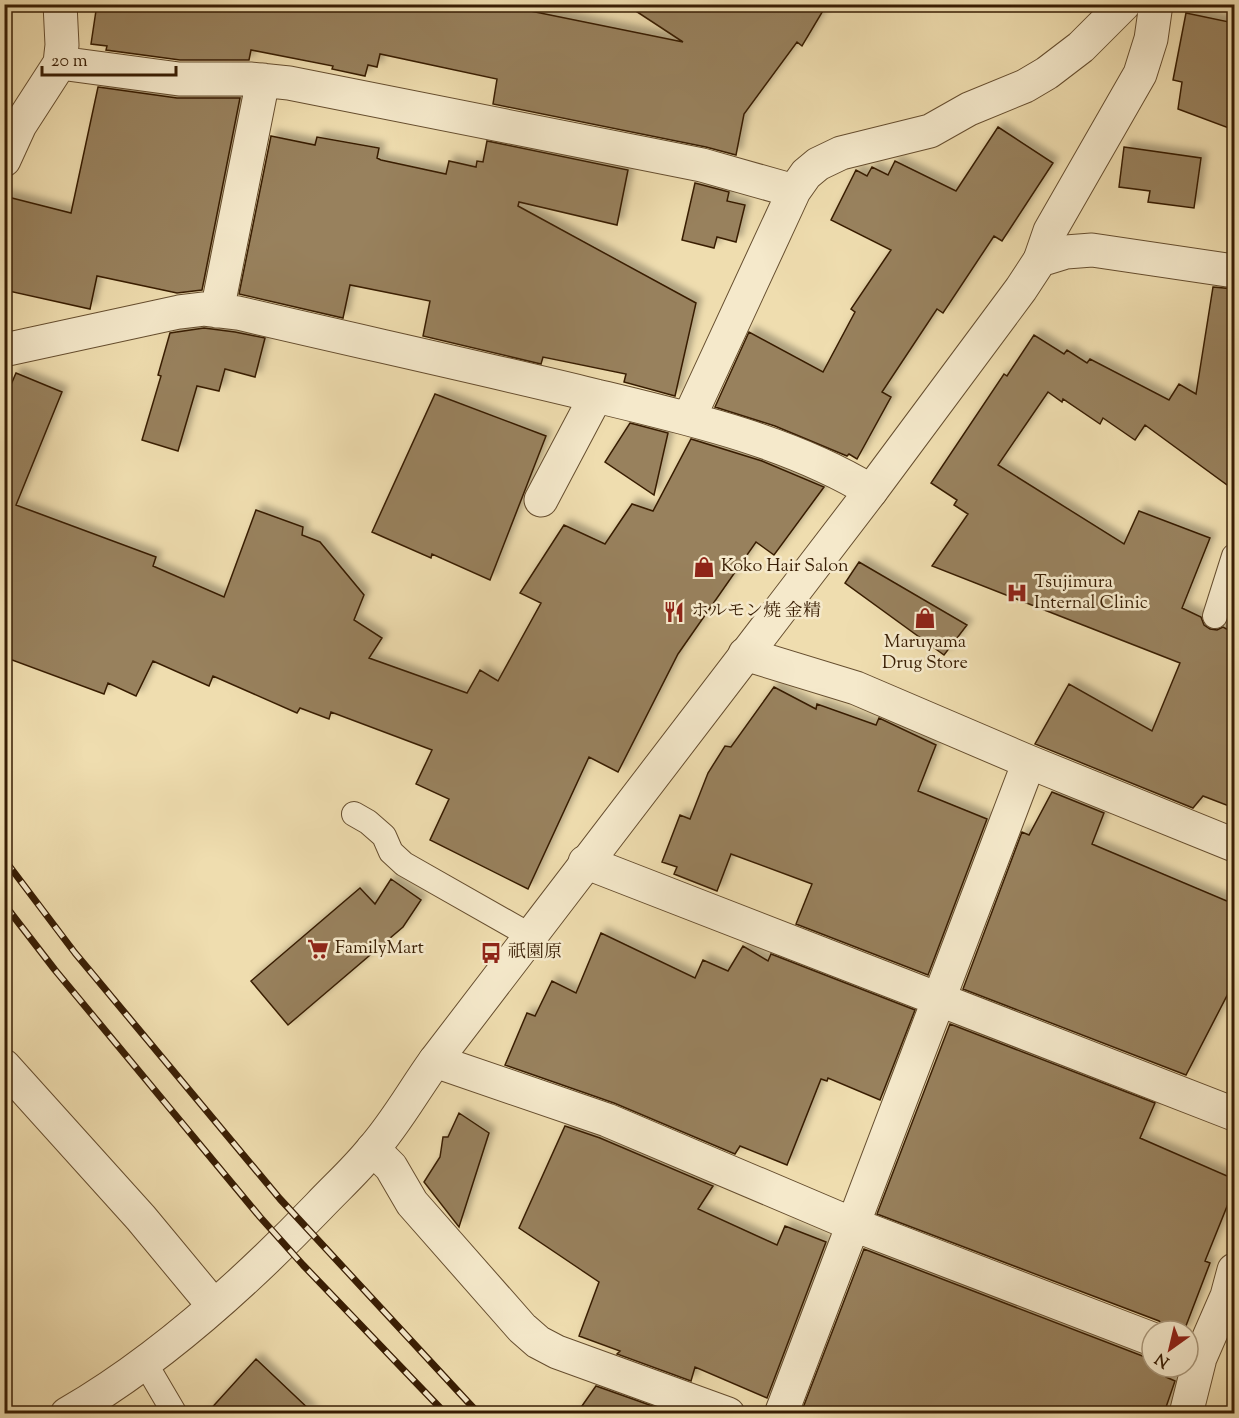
<svg xmlns="http://www.w3.org/2000/svg" width="1239" height="1418" font-family="'Sorts Mill Goudy','Noto Serif JP',serif">
<style>
.building{fill:#98815d;stroke:#391e04;stroke-width:1.5;filter:url(#shadow)}
.lines{fill:none;stroke-linecap:round;stroke-linejoin:round}
.service-casing{stroke:#664e2f;stroke-width:26}
.minor-casing{stroke:#664e2f;stroke-width:35}
.tertiary-casing{stroke:#664e2f;stroke-width:35}
.service{stroke:#f5e9cb;stroke-width:24}
.minor{stroke:#f5e9cb;stroke-width:33}
.tertiary{stroke:#f5e9cb;stroke-width:33}
.rail-casing{stroke:#391e04;stroke-width:7}
.rail{stroke:#f5e9cb;stroke-width:4.5;stroke-dasharray:14;stroke-linecap:butt}
.labels{text-anchor:middle;dominant-baseline:central;stroke-width:5;stroke-linejoin:round;paint-order:stroke}
.poi-label{font-size:18px;fill:#391e04;stroke:#f5e9cb;text-anchor:start}
</style>
<defs>
<filter id="shadow"><feDropShadow dx="5.5" dy="-5.5" stdDeviation="3" flood-color="#0004"/></filter>
</defs>
<rect width="100%" height="100%" fill="#efddaf"/>
<filter id="stains"><feTurbulence type="fractalNoise" baseFrequency=".00333" numOctaves="4"/><feColorMatrix values="0 0 0 0 .2 0 0 0 0 .09 0 0 0 0 .02 0 0 0 .5 -.17"/></filter>
<radialGradient id="worn" r=".72"><stop offset=".6" stop-color="#630" stop-opacity="0"/><stop offset="1" stop-color="#630" stop-opacity=".3"/></radialGradient>
<path class="building" d="M97 4H496L683 42 625 4H827L802 46 797 42 744 114 736 155 706 147 493 104 497 79 380 54 377 67 368 65 365 76 332 69 333 66 251 50 249 60H180L106 50 107 46 91 44Z
M1186 13 1234 23V130L1178 109 1182 82 1173 80Z
M98 87 177 98H240L202 290 177 293 97 276 90 309 4 290V196L71 213Z
M998 127 1053 163 1002 241 994 236 943 313 937 309 882 392 891 397 857 459 849 454 847 456 775 426 715 407 749 332 823 372 855 312 851 309 891 250 831 220 856 170 867 176 872 167 888 175 895 161 956 191Z
M271 136 315 145 317 137 379 148 377 158 381 160 446 174 449 161 476 167 477 161 483 162 487 141 628 170 617 225 519 202 518 206 696 303 675 396 624 382 626 374 543 357 541 364 423 336 430 301 350 285 343 318 239 294Z
M1124 147 1201 158 1194 208 1148 202 1150 191 1119 187Z
M695 183 729 192 727 201 745 205 736 242 717 237 714 248 682 240Z
M1213 287 1234 289V490L1145 425 1135 440 1103 418 1100 424 1063 399 1062 402 1048 392 998 465 1124 544 1139 511 1210 538 1182 608 1201 617 1204 625 1210 629 1217 630 1223 627 1234 633V808L1203 796 1193 808 1035 744 1069 684 1152 731 1180 663 932 566 968 514 954 505 957 500 931 483 1004 374 1007 376 1034 335 1064 354 1067 350 1087 363 1090 359 1169 400 1179 384 1196 394Z
M204 328 235 332 265 338 255 377 225 369 219 391 197 386 178 451 142 440 161 376 158 375 170 333Z
M16 373 62 392 16 505 156 557 153 566 224 597 256 510 303 527 302 535 320 542 364 595 354 620 382 638 369 658 467 693 480 670 498 681 541 603 520 593 564 525 605 544 632 504 653 511 691 439 762 461 824 487 774 555 756 542 678 654 618 772 589 757 528 889 430 840 449 799 416 784 432 750 331 712 329 719 300 708 297 713 213 676 209 686 153 661 136 696 108 683 104 694 4 657V401Z
M435 394 546 436 490 580 432 554 431 558 372 532Z
M630 423 668 433 654 495 605 462Z
M859 562 967 625 944 655 845 583Z
M774 687 816 709 817 704 876 725 879 718 936 745 918 791 987 819 928 975 796 924 812 884 731 854 717 891 674 874 677 867 662 862 680 815 690 819 708 773 725 746 731 747Z
M1052 792 1104 813 1092 844 1234 904V982L1186 1075 963 989 1022 832 1029 835Z
M391 879 421 900 403 927 288 1025 251 981 360 888 375 904Z
M601 933 695 978 703 960 728 971 743 946 768 961 771 954 915 1010 880 1100 828 1078 827 1081 821 1079 787 1165 740 1146 735 1154 614 1103 505 1065 527 1013 535 1016 552 981 576 993Z
M950 1024 1155 1103 1140 1138 1234 1179V1189L1205 1261 1210 1263 1184 1331H1168L1159 1321 877 1214Z
M459 1113 489 1133 459 1227 424 1182 440 1157 443 1137H448Z
M565 1126 600 1138 713 1186 698 1209 777 1245 785 1226 826 1242 767 1398 695 1367 691 1381 617 1354 620 1351 579 1336 599 1282 519 1228Z
M864 1249 1145 1357H1152V1367H1170L1166 1377 1175 1381 1164 1413H801Z
M256 1359 313 1413H207Z
M596 1386 672 1413H577Z"/>
<g class="lines">
<defs>
<path id="service" d="M1215 616 1234 556
M354 814 368 822 384 836 391 852 404 864 529 935
M145 1363 175 1414"/>
<path id="minor" d="M60 63 179 79H250L289 83 702 165 794 191
M4 160 20 125 60 63 62 45 60 4
M1040 260 1050 231 1140 74 1151 39 1156 4
M217 311 263 80
M4 350 179 312 204 309 238 313C353 340 468 365 584 393 679 416 786 439 871 491
M689 418 794 191 806 174 818 164 841 153 930 131 969 109 1025 86 1047 73 1081 47 1124 4
M541 500 596 396
M745 654 856 688 1029 762 1234 845
M585 862 1234 1114
M435 1061 607 1120 852 1224 1152 1339
M4 1066 141 1218 214 1306
M373 1149 391 1167 412 1203 522 1328 538 1342 557 1352 728 1414
M781 1414 1029 762
M1186 1414 1200 1358 1227 1296 1234 1270"/>
<path id="tertiary" d="M67 1414C159 1361 246 1282 319 1206 337 1187 356 1170 372 1150 396 1123 414 1090 435 1061L871 491 1021 289 1040 260 1066 252 1092 250 1234 271"/>
</defs>
<use href="#service" class="service-casing"/>
<use href="#minor" class="minor-casing"/>
<use href="#tertiary" class="tertiary-casing"/>
<use href="#service" class="service"/>
<use href="#minor" class="minor"/>
<use href="#tertiary" class="tertiary"/>
<defs>
<path id="rail" d="M4 859 75 953 280 1199 479 1414
M4 904 55 970 260 1217 303 1265 446 1414"/>
</defs>
<use href="#rail" class="rail-casing"/>
<use href="#rail" class="rail"/>
</g>
<defs>
<symbol id="shop-bare" viewBox="-9 -9 18 18"><path d="M-5-2.5h2.3a2.7 3.5 0 0 1 5.4 0H5L5.5 6h-11ZM-1.5-2.5h3a1.5 2.3 0 0 0-3 0Z" fill="#8f2418" stroke="#f5e9cb" stroke-width="2.5" paint-order="stroke"/></symbol>
<symbol id="hospital-bare" viewBox="-9 -9 18 18"><path d="M-5-5h3v3.5h4V-5h3V5h-3V1.5h-4V5h-3Z" fill="#8f2418" stroke="#f5e9cb" stroke-width="2.5" paint-order="stroke"/></symbol>
<symbol id="restaurant-bare" viewBox="-9 -9 18 18"><path d="M-5-6h1v4h1v-4h1v4h1v-4h1v5L-1.5 .5V6h-2V.5L-5-1ZM5-6V6H3V1.5H1.5Q1.5-4 5-6Z" fill="#8f2418" stroke="#f5e9cb" stroke-width="2.5" paint-order="stroke"/></symbol>
<symbol id="supermarket-bare" viewBox="-9 -9 18 18"><path d="M-6-5.5h2.5l.6 2H6L4.5 2H-2.5L-4.4-4H-6ZM-1.5 3.2a1.3 1.3 0 1 0 .1 0ZM3 3.2a1.3 1.3 0 1 0 .1 0Z" fill="#8f2418" stroke="#f5e9cb" stroke-width="2.5" paint-order="stroke"/></symbol>
<symbol id="bus-bare" viewBox="-9 -9 18 18"><path d="M-5-6H5V4H4V6H2V4H-2V6H-4V4H-5ZM-3.5-4V0h7V-4ZM-3.5 1.2v1.5H-2V1.2ZM2 1.2v1.5H3.5V1.2Z" fill="#8f2418" stroke="#f5e9cb" stroke-width="2.5" paint-order="stroke"/></symbol>
</defs>
<g fill-rule="evenodd">
<use href="#shop-bare" x="689" y="552" width="30" height="30"/>
<use href="#hospital-bare" x="1002" y="578" width="30" height="30"/>
<use href="#restaurant-bare" x="659" y="597" width="30" height="30"/>
<use href="#shop-bare" x="910" y="603" width="30" height="30"/>
<use href="#supermarket-bare" x="303" y="934" width="30" height="30"/>
<use href="#bus-bare" x="476" y="938" width="30" height="30"/>
</g>
<g class="labels">
<g class="poi-label">
<text x="721" y="567">Koko Hair Salon</text>
<text x="1034" y="583">Tsujimura<tspan x="1034" dy="21">Internal Clinic</tspan></text>
<text x="691" y="612">ホルモン焼 金精</text>
<text x="925" y="643" text-anchor="middle">Maruyama<tspan x="925" dy="21">Drug Store</tspan></text>
<text x="335" y="949">FamilyMart</text>
<text x="508" y="953">祇園原</text>
</g>
</g>
<rect width="1239" height="1418" fill="none" stroke="#efddaf" stroke-width="24"/>
<rect x="6" y="6" width="1227" height="1406" fill="none" stroke="#391e04" stroke-width="3"/>
<rect x="12" y="12" width="1215" height="1394" fill="none" stroke="#391e04" stroke-width="1.5"/>
<g transform="translate(1170 1349) rotate(214)"><circle r="28" fill="#f5e9cb" stroke="#aa987b" stroke-width="1.5"/>
<path d="M0-4.5L10 22L0 15L-10 22Z" fill="#8f2418"/>
<text y="-9" font-size="16" font-weight="bold" text-anchor="middle" fill="#391e04">N</text>
</g>
<path d="M42 66v9h134v-9" fill="none" stroke="#391e04" stroke-width="3"/>
<text x="51" y="66" font-size="18" fill="#391e04" stroke="#f5e9cb" stroke-width="4.5" paint-order="stroke">20 m</text>
<rect width="100%" height="100%" filter="url(#stains)"/>
<rect width="100%" height="100%" fill="url(#worn)"/>
</svg>
